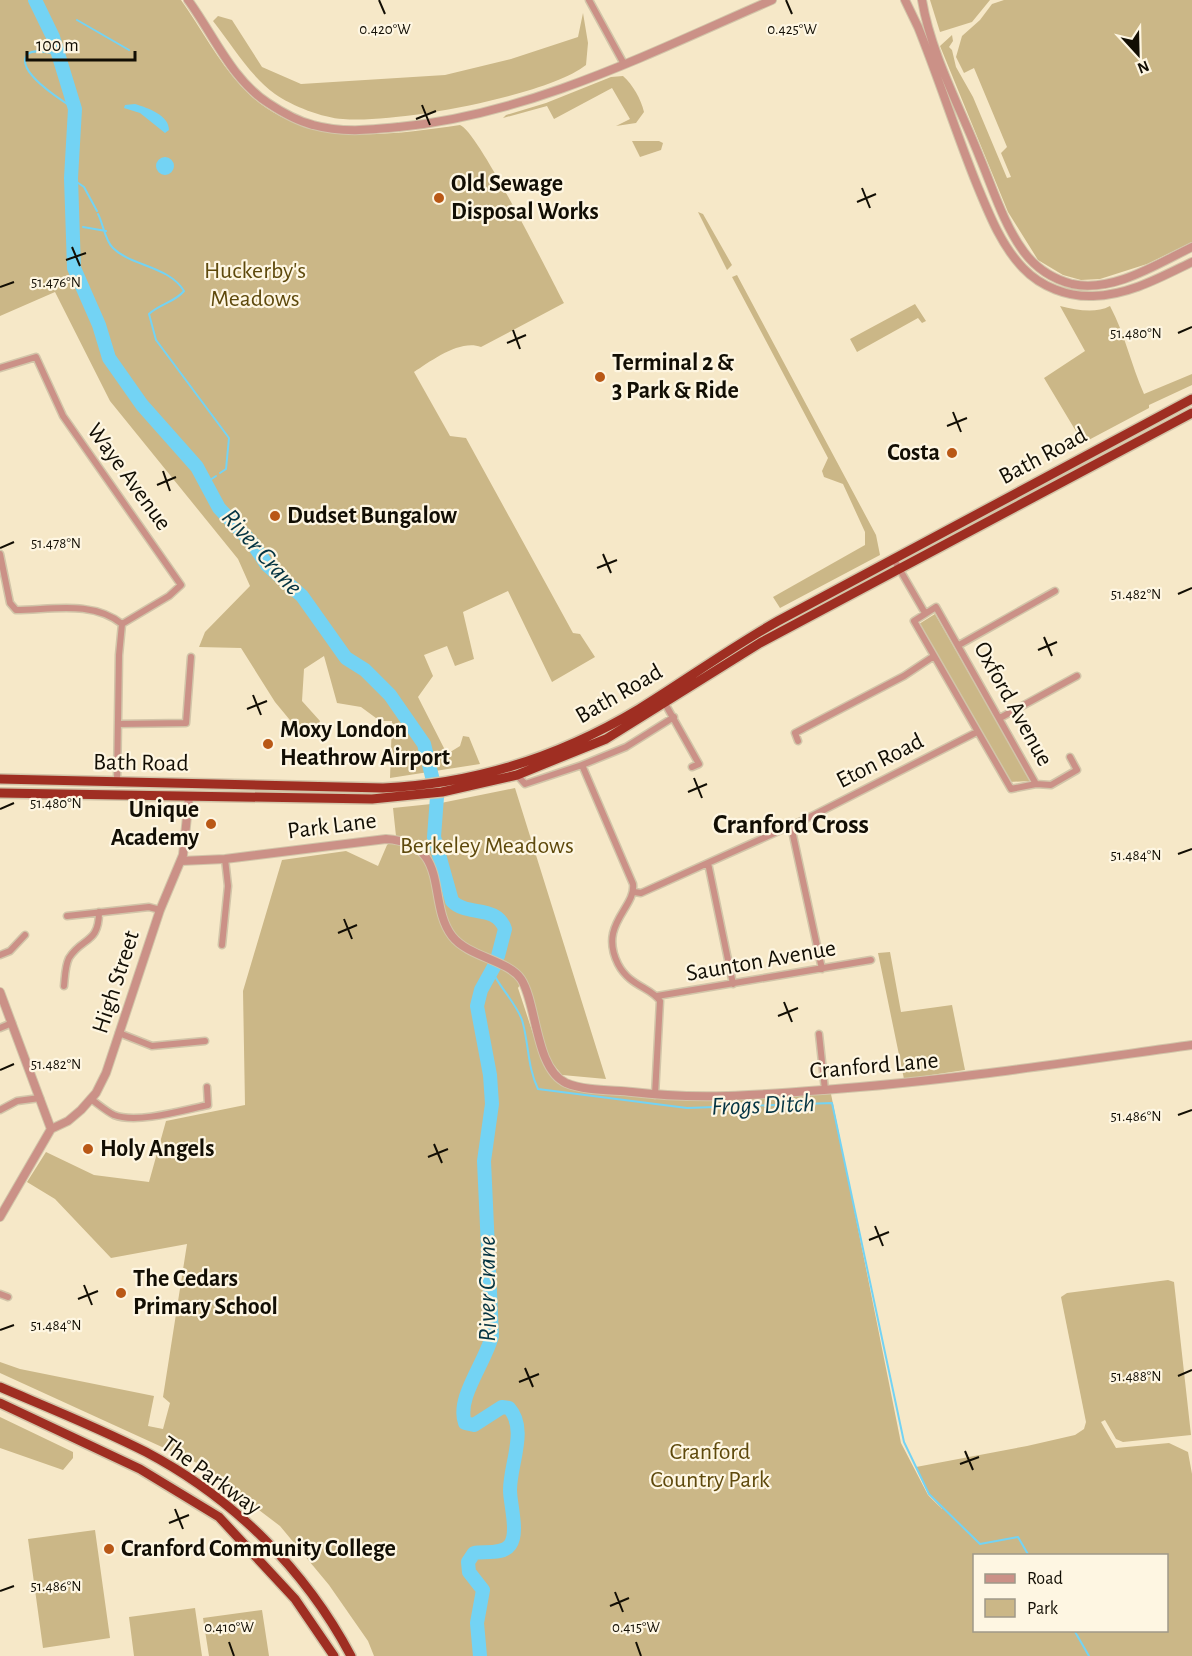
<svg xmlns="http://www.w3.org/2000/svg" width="1192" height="1656" font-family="'Alegreya Sans',sans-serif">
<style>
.green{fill:#cbb787;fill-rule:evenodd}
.water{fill:#73d3f4}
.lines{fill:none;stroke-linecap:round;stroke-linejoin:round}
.stream{stroke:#73d3f4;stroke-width:2}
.river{stroke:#73d3f4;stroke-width:14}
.minor-casing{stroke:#d2c5a9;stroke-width:9}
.tertiary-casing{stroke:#d2c5a9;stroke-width:10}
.trunk-casing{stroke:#d2c5a9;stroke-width:12}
.minor{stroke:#cb9187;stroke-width:6}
.tertiary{stroke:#cb9187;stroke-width:8}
.trunk{stroke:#9f2e22;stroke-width:9}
.ticks{fill:none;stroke:#120e04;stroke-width:2}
.poi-dot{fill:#b95816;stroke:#fef6e2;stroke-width:2}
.labels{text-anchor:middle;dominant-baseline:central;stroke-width:4.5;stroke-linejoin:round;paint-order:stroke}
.poi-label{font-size:24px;font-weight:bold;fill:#120e04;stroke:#fef6e2;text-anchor:start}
.park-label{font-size:24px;fill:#5e490c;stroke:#fef6e2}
.street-label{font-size:24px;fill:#120e04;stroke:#fef6e2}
.water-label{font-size:26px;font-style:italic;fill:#063543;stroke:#fef6e2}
.quarter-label{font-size:27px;font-weight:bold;fill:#120e04;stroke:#fef6e2}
.ticks-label{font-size:15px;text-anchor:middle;fill:#120e04;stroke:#fef6e2;stroke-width:4.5;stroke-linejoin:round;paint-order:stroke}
</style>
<rect width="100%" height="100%" fill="#f6e8c8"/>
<path class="green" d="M0 0H181C201 28 218 61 241 86 299 149 384 136 460 125 478 131 550 277 564 303L481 347C460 339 431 361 414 372L450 436 466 438 573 633 580 634 595 657 552 682 508 591 463 612 474 659 455 666 447 646 424 655 433 676 418 697 447 754 460 746 463 736 469 737 480 764 390 778 392 721H380L361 707 337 703 324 656 304 669 302 701 320 721 317 727 294 725 275 702 241 648 199 647 205 632 250 586 238 559 110 401 55 292 0 316Z
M930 0H990L972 22 940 32Z
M1004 0H1192V242L1147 264 1100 279 1081 280 1063 275 1038 260 1008 212 940 46 952 35 953 41 949 47 952 50 956 67 973 97 1007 178 1011 177 1001 153 1007 147 974 68 964 73 956 57 962 36 980 20 992 4Z
M583 13 588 43 586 65C547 96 394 124 343 119 323 118 292 106 275 94 250 76 232 45 213 21L218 16 232 20 262 67 301 84 445 75 511 59 578 37Z
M623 76C633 85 641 99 644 112L636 123 616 126 630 119 612 88 554 119 547 106 503 118 506 115 546 103 611 77Z
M632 141H659L663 143 661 150 640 157Z
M698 212 703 214 732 265 727 270Z
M737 275 876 535 880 555 780 608 773 597 865 545V532L843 484 824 477 822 471 828 458 732 277Z
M915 304 926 321 922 323 918 318 857 352 850 339Z
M1060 306C1077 310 1095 314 1110 306 1125 334 1131 365 1144 394L1192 374V385L1149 405V408L1083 443 1044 378 1085 351Z
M935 614 1030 780 1029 781 1009 782 919 624Z
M515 788 606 1079 562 1075 549 1059 524 978 518 988 542 1061 558 1082 586 1091 664 1099 831 1094 901 1443 928 1495 942 1509 929 1494 916 1467 1027 1446 1075 1435 1084 1429 1086 1422 1061 1297 1067 1293 1168 1280 1174 1282 1191 1435 1123 1442 1116 1439 1105 1420 1101 1422 1116 1448 1169 1443 1188 1452 1192 1474V1656H374L368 1641 329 1585 280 1526 197 1463 0 1373V1362L20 1369 154 1396 148 1426 163 1429 170 1403 163 1397 187 1244 111 1258 55 1199 27 1182 46 1152 94 1175 149 1182 166 1121 245 1105 243 991 282 860 346 851 378 866 387 845 396 836 393 808 441 803ZM974 1556H1166V1630H974Z
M890 952 901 1012 952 1005 965 1070 904 1079 878 953Z
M0 1417 73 1452V1458L63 1470 0 1448Z
M95 1530 110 1638 43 1648 28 1539Z
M195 1608 202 1656H134L129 1617Z
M262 1610 269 1656H209L203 1618Z"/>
<path class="water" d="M135 104C148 108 169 115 169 130L165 133 140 113 124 108 125 105Z
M156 166a9 9 0 1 1 18 0a9 9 0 1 1-18 0Z"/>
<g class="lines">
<path class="stream" d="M77 20 129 50
M57 49 52 53C45 52 33 49 28 54 12 70 64 102 75 109
M71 178 84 187 97 211
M98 214C103 223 105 241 113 248 131 266 169 266 184 291 175 302 160 304 149 314L156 340 229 438 226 469 220 473
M83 227 106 231
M73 228 78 227
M207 482 216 476
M492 971C500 988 516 1003 522 1020 529 1043 527 1066 538 1089L687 1108 832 1103 904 1442 929 1494 980 1544 1018 1537 1029 1556
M1074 1630 1089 1656"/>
<path class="river" d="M35 0 53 37 75 109 71 178 74 268 99 325 109 358 142 405 197 467 219 508 253 544 267 565 302 596 346 658 365 670 390 695 424 744 437 797 434 837 452 901C467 917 496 904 505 929L498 956
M480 1656 477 1623 483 1590 469 1572 468 1562 474 1553C484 1551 503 1555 510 1545 519 1533 510 1504 510 1490 510 1464 528 1429 509 1408L502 1407 474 1425 465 1423C456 1398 485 1363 492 1336L484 1161 492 1104 490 1075 477 1006 481 990 496 963"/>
<defs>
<path id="minor" d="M589 0 624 64
M0 368 36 357 63 416 181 585 169 596 122 624 119 655 117 783
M0 554 10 603 16 610C51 610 92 600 122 624
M893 558 925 613
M936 607 1036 784 1011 789 914 621Z
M959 645 1055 591
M663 700 699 764 692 767
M1000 718 1077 676
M118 724 186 723 191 657
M798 741 795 733 904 676 934 656
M582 765 633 884C636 908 598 924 618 964 630 987 651 987 660 1001L655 1095
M517 775 525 784 582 765 626 747 674 717
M1036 784 1051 785 1077 770 1070 757
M791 826 822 969
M708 863 733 984
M634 892 641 893 808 818 977 732
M67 916 149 907 160 910
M222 945 228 886 225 859
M0 955 10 951 25 935
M64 986C65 977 65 966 69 958 82 937 99 944 99 912
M657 996 871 960
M0 1028 12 1023
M119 1033 152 1046 205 1041
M819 1034 825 1090
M91 1099C98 1104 106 1111 114 1115 137 1124 184 1110 208 1105L207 1087
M0 1110 17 1101 40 1098
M0 1294 8 1297"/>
<path id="tertiary" d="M188 0C213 34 232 80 268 103 283 113 297 121 313 125 342 133 370 130 399 127 531 114 652 52 772 0
M905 0 918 27C939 79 956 133 977 185 989 214 1001 245 1023 268 1041 287 1068 297 1093 296 1129 295 1161 277 1192 262
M922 0C931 54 960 107 980 158 993 189 1004 225 1024 252 1036 268 1053 279 1072 284 1113 293 1157 264 1192 247
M181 861 225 859 386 839C452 843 426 902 452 936 468 957 508 960 521 979 537 1003 535 1069 566 1083 585 1091 612 1090 632 1092 697 1100 760 1095 824 1090 948 1081 1070 1062 1192 1045
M0 992 51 1129
M0 1217 51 1129 68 1121 81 1110 96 1093 106 1073 160 910 183 855 189 797"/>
<path id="trunk" d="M0 779 383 788C474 784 561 756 639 709 686 680 730 648 778 621L1192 399
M0 793 372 799 442 792 517 775 606 739 760 643 1192 413
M0 1387C49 1408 99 1428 146 1452 233 1498 305 1569 351 1656
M0 1403 140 1469 219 1517 295 1599 334 1656"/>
</defs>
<use href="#minor" class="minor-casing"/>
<use href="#tertiary" class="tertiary-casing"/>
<use href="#trunk" class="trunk-casing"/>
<use href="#minor" class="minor"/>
<use href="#tertiary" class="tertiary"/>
<use href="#trunk" class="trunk"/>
</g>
<path class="ticks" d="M379 0 385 14M786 0 792 14M422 105 430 125M416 119 436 111M862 188 870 208M857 202 876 194M72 247 80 266M66 260 86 253M0 287 14 282M513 330 520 349M1178 333 1192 327M507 343 526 335M953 412 961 432M947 426 967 418M163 471 170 491M157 485 176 477M0 548 14 542M603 554 611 573M597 568 617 560M1178 594 1192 588M1044 637 1052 656M1038 650 1057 642M253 695 261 715M247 709 267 701M694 778 702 798M688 792 707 784M0 809 14 803M1178 854 1192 849M344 919 352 939M338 933 357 925M784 1002 792 1022M778 1016 798 1008M0 1070 14 1064M1178 1115 1192 1110M434 1144 442 1163M428 1157 448 1149M875 1226 883 1246M869 1240 889 1232M84 1285 92 1305M78 1299 98 1291M0 1330 14 1325M525 1368 533 1387M1178 1376 1192 1370M519 1382 539 1374M965 1451 973 1470M960 1464 979 1457M175 1509 183 1529M169 1523 189 1515M0 1591 14 1586M615 1592 623 1612M610 1606 629 1598M229 1642 234 1656M636 1642 641 1656"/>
<g class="poi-dot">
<circle cx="439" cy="198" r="6"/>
<circle cx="600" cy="377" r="6"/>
<circle cx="952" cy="453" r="6"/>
<circle cx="275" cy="516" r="6"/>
<circle cx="268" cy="744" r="6"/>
<circle cx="211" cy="824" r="6"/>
<circle cx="88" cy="1149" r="6"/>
<circle cx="121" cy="1293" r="6"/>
<circle cx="109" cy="1549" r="6"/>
</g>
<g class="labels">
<g class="poi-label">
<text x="451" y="184">Old Sewage<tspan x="451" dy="28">Disposal Works</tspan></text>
<text x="612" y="363">Terminal 2 &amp;<tspan x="612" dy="28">3 Park &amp; Ride</tspan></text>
<text x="940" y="453" text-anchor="end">Costa</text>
<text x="287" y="516">Dudset Bungalow</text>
<text x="280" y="730">Moxy London<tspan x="280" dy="28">Heathrow Airport</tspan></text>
<text x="199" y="810" text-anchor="end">Unique<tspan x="199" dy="28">Academy</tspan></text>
<text x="100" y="1149">Holy Angels</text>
<text x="133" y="1279">The Cedars<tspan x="133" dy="28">Primary School</tspan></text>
<text x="121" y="1549">Cranford Community College</text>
</g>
<g class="park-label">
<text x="255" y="271">Huckerby's<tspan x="255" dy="28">Meadows</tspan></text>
<text x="487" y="846">Berkeley Meadows</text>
<text x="710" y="1452">Cranford<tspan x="710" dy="28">Country Park</tspan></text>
</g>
<g class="street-label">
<text transform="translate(1043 456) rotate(-28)">Bath Road</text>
<text transform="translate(129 477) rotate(54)">Waye Avenue</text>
<text transform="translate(619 694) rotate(-30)">Bath Road</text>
<text transform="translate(1013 704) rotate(61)">Oxford Avenue</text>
<text transform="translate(880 761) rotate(-27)">Eton Road</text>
<text transform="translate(141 763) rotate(1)">Bath Road</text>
<text transform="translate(332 826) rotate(-7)">Park Lane</text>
<text transform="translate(761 961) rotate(-10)">Saunton Avenue</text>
<text transform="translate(116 982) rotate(-72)">High Street</text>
<text transform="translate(874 1066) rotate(-5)">Cranford Lane</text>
<text transform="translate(211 1476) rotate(36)">The Parkway</text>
</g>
<g class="water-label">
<text transform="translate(262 552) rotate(48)">River Crane</text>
<text transform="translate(763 1105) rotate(-2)">Frogs Ditch</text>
<text transform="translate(487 1289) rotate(-90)">River Crane</text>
</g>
<g class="quarter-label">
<text x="791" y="824">Cranford Cross</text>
</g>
</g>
<g class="ticks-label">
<text x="385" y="34">0.420°W</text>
<text x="792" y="34">0.425°W</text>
<text x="56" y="287">51.476°N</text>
<text x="1136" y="338">51.480°N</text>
<text x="56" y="548">51.478°N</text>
<text x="1136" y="599">51.482°N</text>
<text x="56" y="808">51.480°N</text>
<text x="1136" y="860">51.484°N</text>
<text x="56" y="1069">51.482°N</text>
<text x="1136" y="1121">51.486°N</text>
<text x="56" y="1330">51.484°N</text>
<text x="1136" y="1381">51.488°N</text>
<text x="56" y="1591">51.486°N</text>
<text x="229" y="1632">0.410°W</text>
<text x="636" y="1632">0.415°W</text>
</g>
<rect x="973" y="1554" width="195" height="78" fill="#fef6e2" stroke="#a09989" stroke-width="1.5"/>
<rect x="985" y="1574" width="30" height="9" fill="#cb9187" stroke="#a09989" stroke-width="1.5"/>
<text x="1027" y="1584" font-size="18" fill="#120e04">Road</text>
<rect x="985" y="1599" width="30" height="18" fill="#cbb787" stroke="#a09989" stroke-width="1.5"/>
<text x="1027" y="1614" font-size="18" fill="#120e04">Park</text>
<g transform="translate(1138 54) rotate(158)" stroke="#fef6e2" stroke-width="4.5" paint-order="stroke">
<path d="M0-4.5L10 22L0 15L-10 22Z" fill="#120e04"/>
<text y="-9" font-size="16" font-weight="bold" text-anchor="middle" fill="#120e04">N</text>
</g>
<path d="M27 51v9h108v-9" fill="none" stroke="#120e04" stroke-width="3"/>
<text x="36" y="51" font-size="18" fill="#120e04" stroke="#fef6e2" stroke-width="4.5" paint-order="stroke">100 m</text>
</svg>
